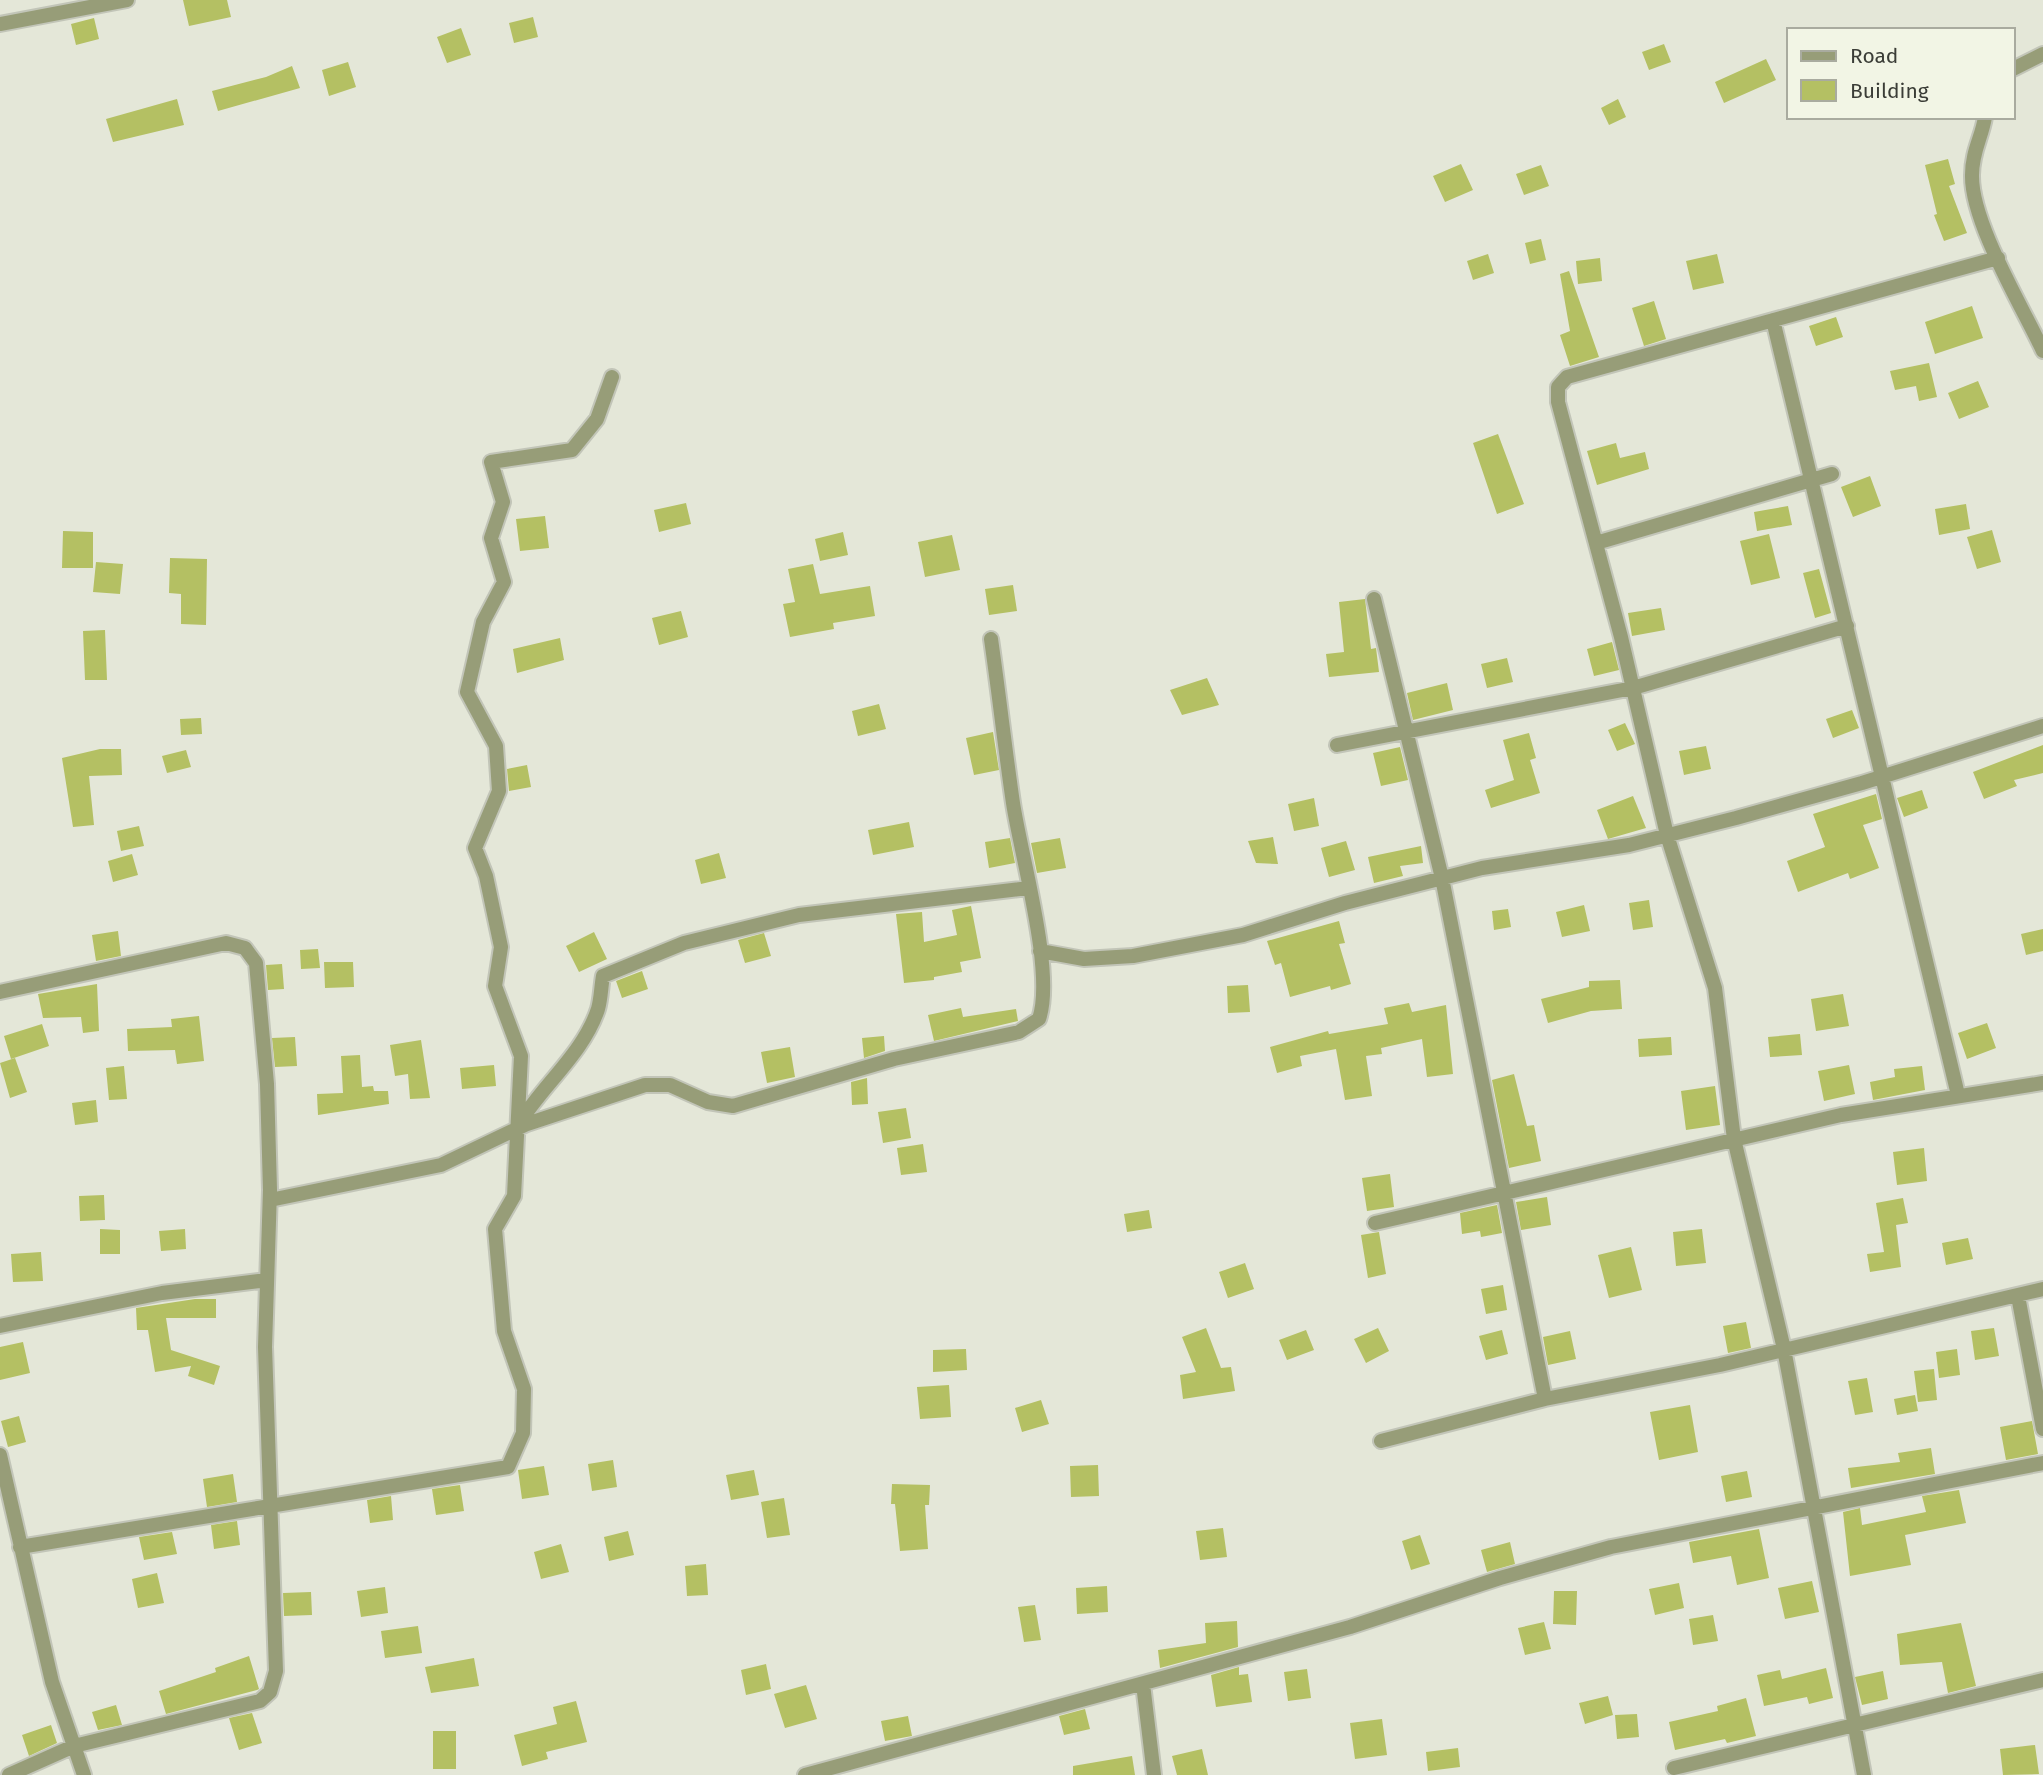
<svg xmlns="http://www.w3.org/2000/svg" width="2043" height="1775" font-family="'Fira Sans',sans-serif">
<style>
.building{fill:#b4c063}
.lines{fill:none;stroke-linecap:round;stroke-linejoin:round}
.minor-casing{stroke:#c2c5b8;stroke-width:18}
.minor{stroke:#979d78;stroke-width:14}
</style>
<rect width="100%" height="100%" fill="#e4e7d8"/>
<path class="building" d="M183 0H227L231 17 189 26Z
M533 17 538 37 514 43 509 23Z
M94 18 99 39 76 45 71 24Z
M461 28 471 55 447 63 437 37Z
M1664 44 1671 62 1649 70 1642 52Z
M1766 59 1776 80 1724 103 1715 82Z
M348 62 356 87 329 96 322 70Z
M292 66 300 88 218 111 212 91 266 77Z
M177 99 184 125 113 142 106 119Z
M1618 99 1626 117 1609 125 1601 108Z
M1948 159 1955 184 1949 186 1967 233 1944 241 1934 215 1937 214 1925 165Z
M1461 164 1473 190 1445 202 1433 176Z
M1541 165 1549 186 1524 195 1516 174Z
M1541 239 1546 260 1530 264 1525 243Z
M1488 254 1494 273 1473 280 1467 261Z
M1717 254 1724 283 1693 290 1686 261Z
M1600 258 1602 281 1578 284 1576 261Z
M1569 271 1599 357 1570 366 1560 335 1570 331 1560 274Z
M1654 301 1666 339 1644 346 1632 308Z
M1972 306 1983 338 1935 354 1925 322Z
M1836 317 1843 337 1816 346 1809 326Z
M1929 363 1937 397 1919 401 1916 386 1895 390 1890 371Z
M1978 381 1989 407 1959 419 1948 393Z
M1498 434 1524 504 1497 514 1473 443Z
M1616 443 1620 458 1645 452 1649 469 1597 485 1587 451Z
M1870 476 1881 506 1853 517 1841 487Z
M686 503 691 524 659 532 654 510Z
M1966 504 1970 529 1939 535 1935 509Z
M1788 506 1792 525 1757 531 1754 512Z
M545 516 549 548 520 551 516 519Z
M1992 530 2001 562 1977 569 1967 537Z
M63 531 93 532V568H62Z
M843 532 848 555 820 561 815 539Z
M1769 534 1780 578 1751 585 1740 541Z
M952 535 960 570 925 577 918 542Z
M170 558 207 559 206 625 181 624V594L169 593Z
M96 562 123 564 120 594 93 592Z
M813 564 820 594 870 586 875 616 833 623 834 629 790 637 783 604 795 602 788 569Z
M1819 569 1831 613 1815 618 1803 573Z
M1013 585 1017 611 989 615 985 589Z
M1365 599 1371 649 1376 648 1379 672 1329 677 1326 654 1344 652 1339 602Z
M1661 608 1665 630 1632 636 1628 613Z
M681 611 688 637 659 645 652 618Z
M105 630 107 680H85L83 631Z
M560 638 564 660 517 673 513 649Z
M1612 642 1619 670 1594 676 1587 649Z
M1507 658 1513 682 1487 688 1481 664Z
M1207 678 1219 705 1182 715 1170 690Z
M1447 683 1453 710 1413 720 1407 693Z
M879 704 886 729 858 736 852 711Z
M1852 710 1859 728 1833 738 1826 719Z
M201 718 202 734 181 735 180 719Z
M1625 723 1635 744 1617 751 1608 730Z
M993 732 999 770 974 775 966 738Z
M1529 733 1536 758 1530 760 1540 793 1491 808 1485 790 1514 780 1503 740Z
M2043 745V773L2014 780 2017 786 1984 799 1973 772Z
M1706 746 1711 769 1684 775 1679 751Z
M1400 747 1408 780 1381 786 1373 753Z
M100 749H121L122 775 89 776 94 825 73 827 62 758Z
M186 750 191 767 167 773 162 756Z
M527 765 531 787 509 791 507 769Z
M1922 790 1928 808 1904 817 1897 798Z
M1876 794 1882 819 1863 825 1879 868 1850 879 1848 873 1798 892 1787 861 1825 847 1813 814Z
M1633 796 1646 828 1608 839 1597 810Z
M1314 798 1319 826 1294 831 1288 804Z
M909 822 914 847 873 855 868 830Z
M139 826 144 846 121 851 117 831Z
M1273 837 1278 864 1256 863 1248 841Z
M1010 838 1015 863 989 868 985 842Z
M1060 838 1066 868 1037 873 1031 843Z
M1346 841 1355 870 1329 877 1321 848Z
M1421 846 1423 863 1400 866 1403 876 1374 883 1368 857Z
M719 853 726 878 701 884 695 860Z
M132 854 138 875 113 882 108 861Z
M1649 900 1653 927 1633 930 1629 903Z
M1584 905 1590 931 1562 937 1556 912Z
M971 906 981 958 960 962 962 972 934 977V980L904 983 896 914 922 912 924 942 957 935 952 910Z
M1508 909 1511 927 1494 930 1492 911Z
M1339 921 1345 943 1339 944 1351 984 1331 990 1330 986 1290 997 1281 963 1275 965 1267 941Z
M2043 929V951L2026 955 2021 934Z
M118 931 121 956 96 961 92 935Z
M594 932 607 959 579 972 566 946Z
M764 933 771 956 745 963 738 940Z
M318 949 320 968 301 969 300 950Z
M324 962H353L354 987 325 988Z
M282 964 284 989 268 990 266 965Z
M642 971 648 989 622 998 616 981Z
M1620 980 1622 1009 1591 1011 1548 1023 1541 999 1589 987V981Z
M97 984 99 1031 83 1033 81 1017 43 1018 38 994Z
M1248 985 1250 1012 1228 1013 1227 986Z
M1843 994 1849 1026 1816 1031 1811 999Z
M1409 1003 1412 1012 1446 1005 1453 1074 1427 1077 1422 1039 1381 1048 1382 1054 1366 1056 1372 1096 1345 1100 1336 1049 1300 1056 1302 1066 1277 1073 1270 1047 1328 1031 1329 1034 1388 1024 1384 1008Z
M961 1008 963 1017 1016 1009 1018 1021 934 1041 928 1015Z
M199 1016 204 1061 177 1064 175 1050 128 1051 127 1029 172 1027 171 1019Z
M1987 1023 1996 1048 1967 1059 1958 1033Z
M42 1024 49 1046 11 1059 4 1036Z
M1800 1034 1802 1055 1770 1057 1768 1037Z
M884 1036 885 1051 864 1058 862 1038Z
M295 1037 297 1066 275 1067 272 1038Z
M1671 1037 1672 1055 1639 1057 1638 1039Z
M421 1040 430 1098 410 1099 408 1074 395 1076 390 1045Z
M790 1047 795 1077 767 1083 761 1052Z
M360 1055 362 1087 373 1086 374 1091H388L389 1104 318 1115 317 1094 343 1093 341 1056Z
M15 1058 27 1092 10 1098 0 1063Z
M494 1065 496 1086 462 1089 460 1068Z
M1849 1065 1855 1094 1824 1101 1818 1071Z
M124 1066 127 1099 109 1100 106 1068Z
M1922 1066 1925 1090 1873 1100 1870 1082 1895 1077 1894 1069Z
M1514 1074 1527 1126 1534 1125 1541 1161 1509 1168 1492 1080Z
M867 1078 868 1104 852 1105 851 1082Z
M1715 1086 1720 1125 1686 1130 1681 1091Z
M96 1100 98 1122 75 1125 72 1103Z
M906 1108 911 1138 883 1143 878 1112Z
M923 1144 927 1172 901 1175 897 1148Z
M1924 1148 1927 1181 1897 1185 1893 1152Z
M1390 1174 1394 1207 1367 1211 1362 1178Z
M104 1195 105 1220 80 1221 79 1196Z
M1547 1197 1551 1225 1521 1230 1516 1202Z
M1903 1198 1908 1223 1896 1225 1901 1267 1870 1272 1867 1254 1884 1252 1876 1203Z
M1497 1205 1502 1233 1481 1237 1480 1231 1462 1234 1460 1213Z
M1149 1210 1152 1228 1127 1232 1124 1214Z
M100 1229 120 1230V1254H100Z
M185 1229 186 1249 161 1251 159 1231Z
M1702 1229 1706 1263 1676 1266 1673 1232Z
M1379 1232 1386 1274 1368 1278 1361 1235Z
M1968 1238 1973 1259 1946 1265 1942 1243Z
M1631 1247 1642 1290 1609 1298 1598 1255Z
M41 1252 43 1281 13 1282 11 1254Z
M1245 1263 1254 1289 1228 1298 1219 1272Z
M1503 1285 1507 1310 1486 1314 1481 1289Z
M195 1299H216V1318H166L171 1350 220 1366 214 1385 188 1376 191 1366 155 1372 148 1330H137L136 1308Z
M1746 1322 1751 1348 1728 1353 1723 1326Z
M1206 1328 1221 1368 1231 1367 1235 1391 1183 1399 1180 1375 1196 1372 1182 1337Z
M1378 1328 1389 1351 1366 1363 1354 1339Z
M1994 1328 1999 1356 1975 1360 1971 1331Z
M1306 1330 1314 1350 1287 1360 1279 1340Z
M1502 1330 1508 1354 1486 1360 1479 1336Z
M1570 1331 1576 1359 1548 1365 1543 1337Z
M23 1342 30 1373 0 1380V1347Z
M966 1349 967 1370 933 1372V1350Z
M1957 1349 1960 1375 1939 1378 1936 1352Z
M1934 1369 1937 1400 1918 1402 1914 1371Z
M1867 1378 1873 1412 1855 1415 1848 1381Z
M949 1385 951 1417 920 1419 917 1387Z
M1915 1395 1918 1411 1897 1415 1894 1399Z
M1041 1400 1049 1424 1022 1432 1015 1408Z
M1690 1405 1698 1452 1659 1460 1650 1412Z
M19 1416 26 1442 8 1447 1 1421Z
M2032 1421 2038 1454 2006 1460 2000 1427Z
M1931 1448 1935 1474 1851 1488 1848 1468 1900 1462 1898 1453Z
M613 1460 617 1487 592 1491 588 1464Z
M1098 1465 1099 1496 1071 1497 1070 1466Z
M544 1466 549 1495 522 1499 518 1470Z
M754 1470 759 1495 731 1500 726 1475Z
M1747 1471 1752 1497 1726 1502 1721 1476Z
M233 1474 237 1502 207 1507 203 1479Z
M892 1484 930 1485 929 1505H925L928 1549 900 1551 895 1504H891Z
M460 1485 464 1511 436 1515 432 1489Z
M1959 1490 1966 1523 1905 1535 1911 1565 1850 1576 1843 1512 1860 1508 1862 1525 1926 1512 1922 1496Z
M391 1496 393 1520 370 1523 367 1500Z
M784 1498 790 1535 767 1538 761 1502Z
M237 1521 240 1545 214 1549 211 1525Z
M1223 1528 1227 1557 1200 1560 1196 1531Z
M1759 1529 1769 1578 1737 1585 1731 1556 1693 1563 1689 1542Z
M628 1531 634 1555 609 1561 604 1537Z
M172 1532 177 1554 144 1560 139 1537Z
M1420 1535 1430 1564 1411 1570 1402 1541Z
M1510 1542 1515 1564 1487 1572 1481 1550Z
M561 1544 569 1572 541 1579 534 1552Z
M706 1564 708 1595 687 1596 685 1566Z
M157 1573 164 1603 138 1608 132 1579Z
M1812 1581 1819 1612 1785 1619 1778 1588Z
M1679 1583 1684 1608 1655 1615 1649 1589Z
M1107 1586 1108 1612 1077 1614 1076 1588Z
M385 1587 388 1613 361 1617 357 1591Z
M1554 1591H1577L1576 1625 1553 1624Z
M311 1592 312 1615 284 1616 283 1593Z
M1035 1605 1041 1640 1024 1642 1018 1607Z
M1713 1615 1718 1641 1693 1645 1689 1619Z
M1237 1621 1238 1647 1160 1668 1158 1650 1206 1643 1205 1623Z
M1544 1622 1551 1649 1525 1655 1518 1628Z
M1961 1623 1976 1686 1948 1693 1942 1662 1900 1665 1897 1634Z
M418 1626 422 1653 385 1658 381 1631Z
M249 1656 259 1689 257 1690 166 1714 159 1691 216 1672 215 1668Z
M474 1658 479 1686 431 1693 425 1667Z
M766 1664 771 1689 746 1695 741 1670Z
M1239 1667V1675L1248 1674 1252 1702 1216 1707 1211 1675Z
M1826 1668 1833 1698 1809 1704 1807 1697 1764 1706 1757 1675 1780 1670 1782 1679Z
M1307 1669 1311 1698 1288 1701 1284 1672Z
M1883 1671 1888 1699 1862 1705 1855 1677Z
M806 1685 817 1719 785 1728 774 1694Z
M1608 1696 1613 1715 1585 1724 1579 1703Z
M1746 1698 1756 1736 1727 1743 1725 1739 1675 1750 1669 1722 1718 1711 1717 1706Z
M576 1701 587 1742 546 1752 548 1759 522 1766 514 1735 557 1724 553 1707Z
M116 1705 122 1725 98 1730 92 1712Z
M1085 1709 1090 1729 1064 1735 1059 1716Z
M252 1713 262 1743 239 1750 229 1718Z
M1637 1714 1639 1737 1617 1739 1615 1715Z
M908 1716 912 1736 885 1741 881 1721Z
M1382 1719 1387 1755 1355 1759 1350 1723Z
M51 1725 57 1743 29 1756 22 1735Z
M433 1731H456V1769H433Z
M2035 1745 2039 1774 2003 1775 2000 1749Z
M1458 1748 1460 1767 1428 1771 1426 1752Z
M1202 1749 1208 1775H1177L1172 1756Z
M1132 1756 1135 1775H1073V1766Z"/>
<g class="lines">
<defs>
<path id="minor" d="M0 24 127 0
M2013 69 2043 54
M1985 117C1982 137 1972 151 1972 175 1971 222 2022 306 2043 351
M1773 320 1958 1095
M1596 543 1832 474
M1374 599 1442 878 1545 1399
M1337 745 1633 688 1847 626
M1040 951 1084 959 1133 956 1243 935 1345 903 1482 868 1629 845 1736 818 1862 783 2043 726
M0 992 226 943 245 948 256 963 267 1084 270 1190 265 1347 276 1671 270 1692 260 1701 74 1746 9 1775
M520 1122C544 1084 584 1052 598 1009 601 999 601 987 603 976L684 943 799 915 1029 888
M270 1200 441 1165 527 1124 645 1085H670L708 1102 733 1106 894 1059 1019 1032 1039 1019C1055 973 1021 856 1013 803 1005 749 999 694 991 639
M1375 1223 1841 1115 2043 1083
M2018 1296 2043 1429
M0 1326 162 1293 267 1280
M1381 1441 1545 1399 1720 1365 2043 1289
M0 1455 52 1682 84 1775
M20 1547 508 1467 523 1433 524 1389 504 1331 495 1229 514 1196 521 1056 495 986 501 947 486 876 475 848 499 791 496 746 467 692 483 622 504 582 491 538 503 502 491 462 572 450 597 419 612 377
M1143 1684 1154 1775
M1674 1768 2043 1680
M805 1775 1350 1627 1500 1578 1611 1547 2043 1463
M1864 1775 1784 1349 1734 1139 1715 988 1667 835 1621 637 1558 402V387L1567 377 1998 258"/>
</defs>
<use href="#minor" class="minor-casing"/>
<use href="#minor" class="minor"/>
</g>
<rect x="1787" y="28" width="228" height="91" fill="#f2f5e5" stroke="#a9ab9f" stroke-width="2"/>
<rect x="1801" y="51" width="35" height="10" fill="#979d78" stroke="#a9ab9f" stroke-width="2"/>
<text x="1850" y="63" font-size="21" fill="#3b3d37">Road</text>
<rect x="1801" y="80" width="35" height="21" fill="#b4c063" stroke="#a9ab9f" stroke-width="2"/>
<text x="1850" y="98" font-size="21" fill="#3b3d37">Building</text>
</svg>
